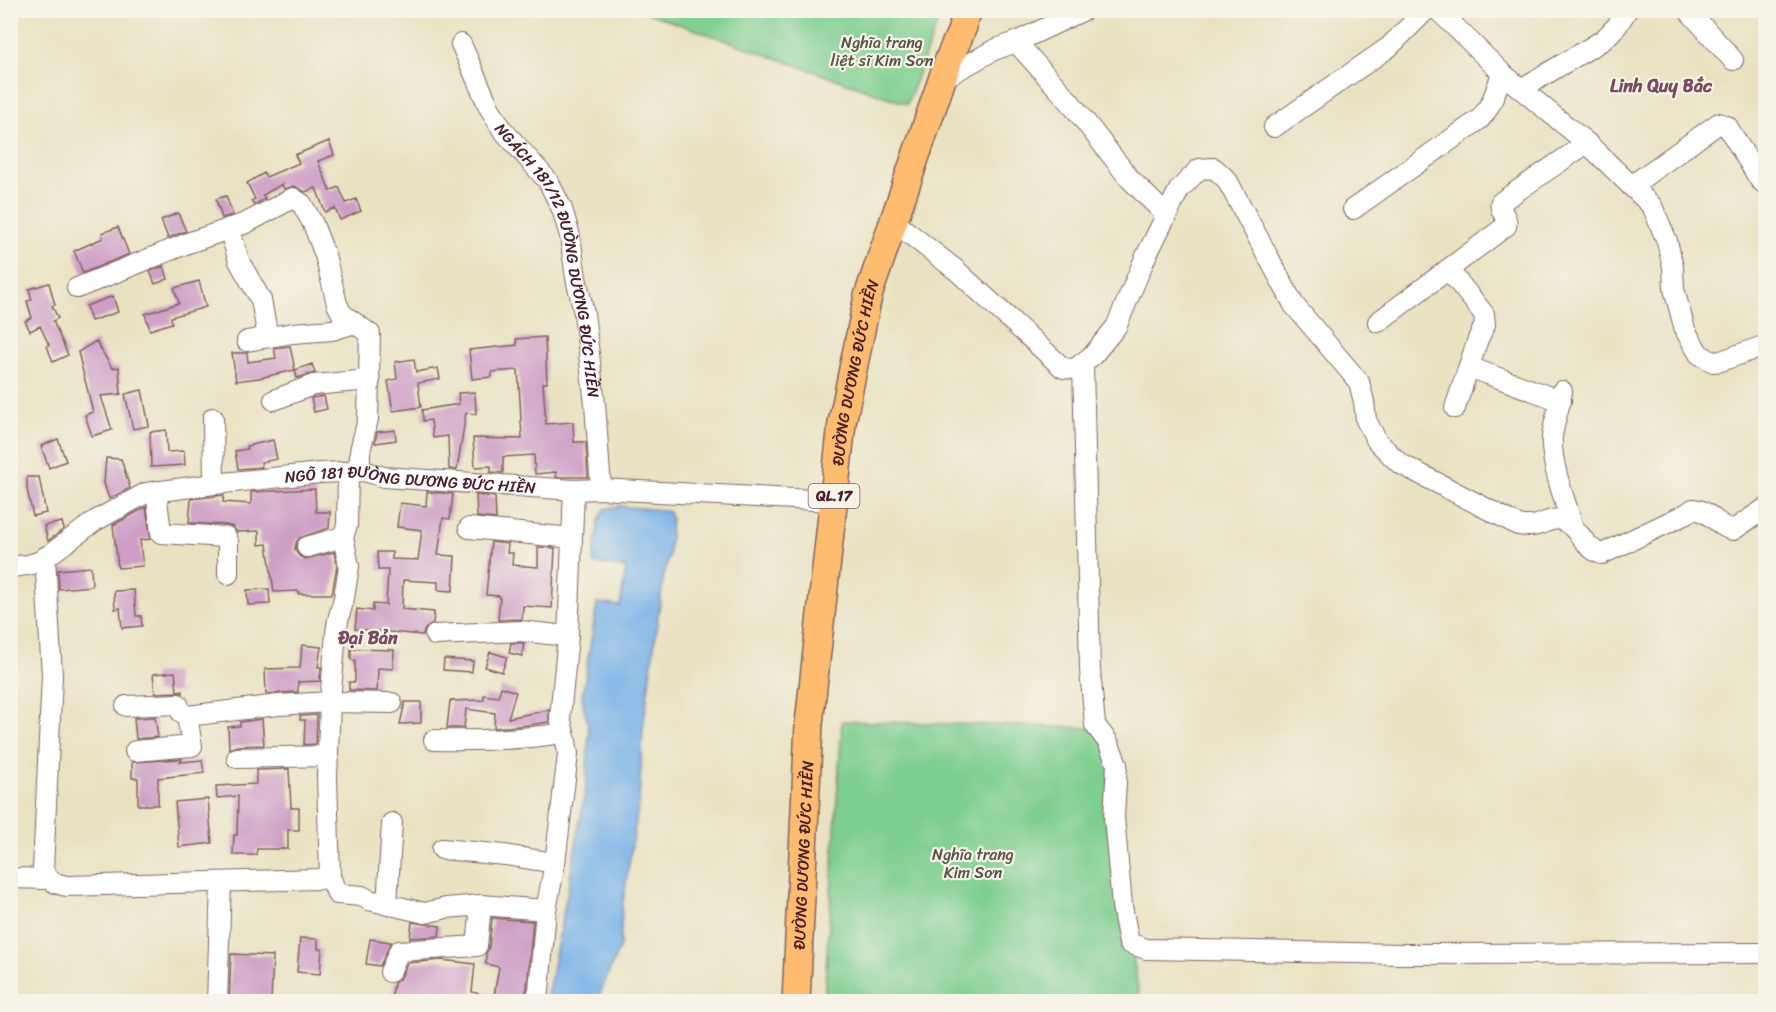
<svg xmlns="http://www.w3.org/2000/svg" width="1776" height="1012" font-family="Sriracha,sans-serif">
<style>
.green{fill:#7dce8f;stroke:#64765d;stroke-width:1.5}
.water{fill:#78b2e8;stroke:#61688a;stroke-width:1.5}
.building{fill:#ce9ec6}
.lines{fill:none;stroke-linecap:round;stroke-linejoin:round}
.minor-casing{stroke:#826360;stroke-width:22}
.highway-casing{stroke:#826360;stroke-width:30}
.minor{stroke:#fff;stroke-width:20}
.highway{stroke:#fdbc70;stroke-width:27}
.labels{text-anchor:middle;dominant-baseline:central;stroke-width:4.5;stroke-linejoin:round;paint-order:stroke}
.shield{fill:#f7f3e8;stroke:#7e5f64;stroke-width:1.5}
.shield-label{font-size:15px;font-weight:bold;fill:#4a1f2b}
.park-label{font-size:16px;fill:#595449;stroke:#f7f3e8}
.street-label{font-size:16px;fill:#4a1f2b;stroke:#f7f3e8}
.neighbourhood-label{font-size:18px;font-weight:bold;fill:#784b61;stroke:#f7f3e8}
</style>
<rect width="100%" height="100%" fill="#f7f3e8"/>
<filter id="ink" filterUnits="userSpaceOnUse"><feTurbulence type="fractalNoise" baseFrequency=".0167" numOctaves="2"/><feDisplacementMap in="SourceGraphic" scale="12" xChannelSelector="R" yChannelSelector="G"/><feConvolveMatrix kernelMatrix="1 2 1 2 8 2 1 2 1" color-interpolation-filters="sRGB"/></filter>
<filter id="wash" filterUnits="userSpaceOnUse"><feTurbulence type="fractalNoise" baseFrequency=".008" numOctaves="4" result="noise"/><feDisplacementMap in="SourceGraphic" scale="24" xChannelSelector="R" yChannelSelector="G"/><feGaussianBlur stdDeviation="1.35" result="paint"/><feColorMatrix in="noise" values="0 0 0 0 0 0 0 0 0 0 0 0 0 0 0 0 0 1.4 0 .05"/><feComposite in="paint" operator="in"/></filter>
<g filter="url(#wash)">
<rect width="100%" height="100%" fill="#e9e2c2"/>
<path class="green" d="M939 11 941 13 907 104 642 11Z
M842 721 1094 728 1108 742 1112 822 1140 1001 824 1002Z"/>
<path class="water" d="M619 506 663 510 669 512 671 518 669 554 663 580 643 728 639 801 622 908 620 946 597 1001 546 1002 569 884 586 786 589 731 582 697 597 603 620 606 626 568 593 563 599 520 605 509Z"/>
<g id="blocks">
<path class="building" d="M329 141 334 155 318 161 330 191 339 187 346 203 356 199 361 211 340 220 335 208 325 212 316 188 305 192 294 186 284 189 282 184 263 195 265 199 254 205 251 201 255 199 247 183 264 173 266 177 299 163 295 155Z
M226 196 233 215 222 218 216 199Z
M178 213 186 231 168 238 161 220Z
M118 227 129 254 83 273 74 251 103 238 102 233Z
M164 266 168 279 155 284 150 271Z
M199 281 206 307 171 317 172 323 150 330 145 314 179 303 174 288Z
M49 283 55 305 52 306 58 318 53 321 68 355 53 362 47 346 49 345 40 326 30 331 25 321 32 318 27 301 32 300 29 289Z
M113 296 118 312 91 321 86 306Z
M545 337 547 383H543L546 424 573 422 574 442H586L588 477H556V472L535 474 534 455 503 457V473L491 472V466L475 467 473 438 522 439 520 401 518 370 492 372V377L472 379 469 350 517 345 516 339Z
M96 341 112 368 119 367 121 394 101 396 112 430 92 436 85 415 93 412 78 352Z
M290 346 295 370 259 378 236 381 232 353H247L248 362 276 358 274 348Z
M414 359 416 372 438 368 440 379 418 383 421 407 393 411 388 381 397 379 395 362Z
M312 364 315 373 297 378 295 370Z
M142 390 149 426 133 429 125 394Z
M475 392 476 414 466 413 457 470 449 469 448 436 433 438 431 420 423 421 422 410 459 404 458 393Z
M324 396 327 409 314 412 311 398Z
M166 430 167 452 184 451 185 465 151 467 150 432Z
M395 430 396 440 375 443 377 432Z
M58 439 66 461 49 468 41 446Z
M273 440 277 459 261 462 262 467 238 469 235 451 248 449 247 446Z
M106 458 121 459 130 488 109 499 104 483Z
M27 477H39L46 513 33 516 27 489Z
M315 489 316 512H330L329 528 299 538 296 543 295 550 299 556 305 559 334 552 337 566 332 594H299V591L274 592 267 544 259 545V531L237 532 233 527 227 525 189 523 191 499 224 495 223 502 251 504V492Z
M427 492 453 494 450 519 443 518 438 555 455 556 453 591 438 590V582L403 580 402 609 434 612 433 624 425 629 423 635 355 629 357 609 373 611V604L386 605 388 570H378L377 552H392V559L418 560 422 530 397 527 400 503 426 506Z
M476 495 495 497 496 519 477 517Z
M146 507 151 539 140 540 143 566 118 568 113 525Z
M62 522 64 529 48 541 44 526Z
M491 542 508 544 507 553H513L512 565 538 567V547L555 548 552 608 523 606 522 619 498 620 500 596 486 595Z
M91 567 92 586 59 589 58 570Z
M269 589 270 604 248 605 247 590Z
M134 590 136 616H141L142 626 122 628 120 608 115 609 114 591Z
M511 643H524L522 656 509 653Z
M302 645 321 647 318 667H321L320 681 298 682V692L266 694 265 669 300 668Z
M351 649 394 650 393 669 378 668 377 691 349 690V682H355V660H351Z
M490 652 507 657 502 672 485 667Z
M444 659 473 661 472 672 443 670Z
M175 672 177 691H183V693L178 692 155 693 153 674Z
M501 687 516 692 508 718 549 710V722L530 725 494 728 495 713 466 709 464 728H447L450 701 484 700V695L498 697Z
M405 702H421V723L400 724Z
M317 715 316 744 304 745 305 720H300V716Z
M155 717 158 737 136 739 134 718Z
M262 719 264 745 237 746 229 749 228 727 240 726V722Z
M182 759 180 762 202 760 204 773 158 778V805H138V778H132V762Z
M289 769 291 808H299V830H288V849H257L256 855H233L234 835H237L238 796 217 798 216 786 256 784V770Z
M208 799 212 843 179 847 175 802Z
M492 918 533 921 527 988 523 1002H493L499 967 486 964V954L489 947Z
M412 922 440 926 439 936 410 938Z
M300 938 318 939V949H322L320 974 297 972Z
M370 939 391 942 380 966 366 964Z
M231 954 273 956 271 1002H229Z
M441 960 475 964 472 992 493 997V1002H436L415 998V1002H391L394 983 401 977 407 963Z"/>
</g>
</g>
<g filter="url(#ink)">
<use href="#blocks" fill-opacity="0" stroke="#826360" stroke-width="1.5"/>
<g class="lines">
<defs>
<g id="minor">
<path d="M1438 10 1502 73 1521 89 1603 40 1617 26 1627 10"/>
<path d="M1688 10 1733 60"/>
<path d="M1016 42 1070 102 1129 178 1166 215"/>
<path id="s1" d="M461 44 489 107 502 129 548 181 562 209 570 236 576 278 584 313 595 404 601 489"/>
<path d="M942 79 994 50 1016 42 1084 10"/>
<path d="M1521 89 1587 143 1652 206 1667 241 1673 267 1674 289 1685 330 1699 354 1713 362 1721 361 1766 345"/>
<path d="M1274 127 1389 47 1426 10"/>
<path d="M1631 186 1719 123 1727 126 1760 180 1766 185"/>
<path d="M1353 209 1480 119C1492 106 1496 90 1502 73"/>
<path d="M893 221 956 270 1063 368 1075 369 1093 355 1116 327 1146 256 1179 190 1199 169 1214 168 1227 180 1294 305 1359 382 1364 402 1366 420 1377 441 1399 463 1518 525C1524 526 1531 527 1537 525 1545 523 1555 516 1564 521 1580 528 1584 549 1602 554L1686 514 1693 509C1712 511 1717 527 1733 530L1766 508"/>
<path d="M229 228 239 261 261 300 268 337"/>
<path d="M1448 269 1484 314 1485 325 1478 339 1455 408"/>
<path d="M77 288 188 243 246 223 293 198 302 204 313 224 325 255 337 304 342 314 370 334 368 419 360 451V462L348 478 347 525 343 537 349 566 344 598 338 620 336 633 330 702 327 777 330 876"/>
<path d="M1378 322 1506 226C1509 217 1498 211 1501 202L1587 143"/>
<path d="M247 341 293 333 332 330 355 323"/>
<path d="M1083 363 1090 670 1095 725 1108 742 1117 764 1114 817 1122 906 1129 943 1146 949 1403 954 1766 953"/>
<path d="M1469 367 1561 401"/>
<path d="M1562 391C1560 406 1554 421 1552 437 1550 463 1566 504 1574 529"/>
<path d="M274 400 313 385 370 380"/>
<path d="M213 418 214 484"/>
<path d="M156 491 161 533 226 537 228 541V574"/>
<path d="M469 528 572 538"/>
<path d="M307 547 343 537"/>
<path d="M45 557 52 676 43 870C49 881 55 884 67 886L319 879 330 876 337 894 362 896 369 900 425 913 446 908 481 905 546 910"/>
<path id="s2" d="M10 567 28 565 41 561 95 521 146 493 214 484 320 473 364 471 384 477 574 490 601 489 833 501"/>
<path d="M435 635 520 631 568 636"/>
<path d="M126 706 178 704 181 712 187 716 278 705 330 702 392 703"/>
<path d="M434 740C477 741 520 740 563 733"/>
<path d="M135 751 192 746 187 716"/>
<path d="M237 758 328 756"/>
<path d="M442 849 505 855 555 863"/>
<path d="M10 878 48 879"/>
<path d="M387 905 392 823"/>
<path d="M390 972 399 951 477 946 481 905"/>
<path d="M217 1002 221 883"/>
<path d="M535 1002 539 990 546 910 555 863 568 754 566 741 560 717 568 636 574 490"/>
</g>
<g id="highway">
<path id="s3" d="M796 1002 809 724 842 423 868 296 949 59 963 27 964 19 969 10"/>
</g>
</defs>
<use href="#minor" class="minor-casing"/>
<use href="#highway" class="highway-casing"/>
<use href="#minor" class="minor"/>
<use href="#highway" class="highway"/>
</g>
</g>
<g class="labels">
<rect class="shield" x="808.5" y="484" width="51" height="24" rx="4.5"/>
<g class="shield-label">
<text x="834" y="496">QL.17</text>
</g>
<g class="park-label">
<text x="882" y="42">Nghĩa trang<tspan x="882" dy="18">liệt sĩ Kim Sơn</tspan></text>
<text x="973" y="854">Nghĩa trang<tspan x="973" dy="18">Kim Sơn</tspan></text>
</g>
<g class="street-label">
<text stroke="none"><textPath href="#s1" startOffset="238">NGÁCH 181/12 ĐƯỜNG DƯƠNG ĐỨC HIỀN</textPath></text>
<text stroke="none"><textPath href="#s3" startOffset="633">ĐƯỜNG DƯƠNG ĐỨC HIỀN</textPath></text>
<text stroke="none"><textPath href="#s2" startOffset="423">NGÕ 181 ĐƯỜNG DƯƠNG ĐỨC HIỀN</textPath></text>
<text stroke="none"><textPath href="#s3" startOffset="147">ĐƯỜNG DƯƠNG ĐỨC HIỀN</textPath></text>
</g>
<g class="neighbourhood-label">
<text x="1661" y="86">Linh Quy Bắc</text>
<text x="368" y="638">Đại Bản</text>
</g>
</g>
<rect width="1776" height="1012" fill="none" stroke="#f7f3e8" stroke-width="36"/>
</svg>
